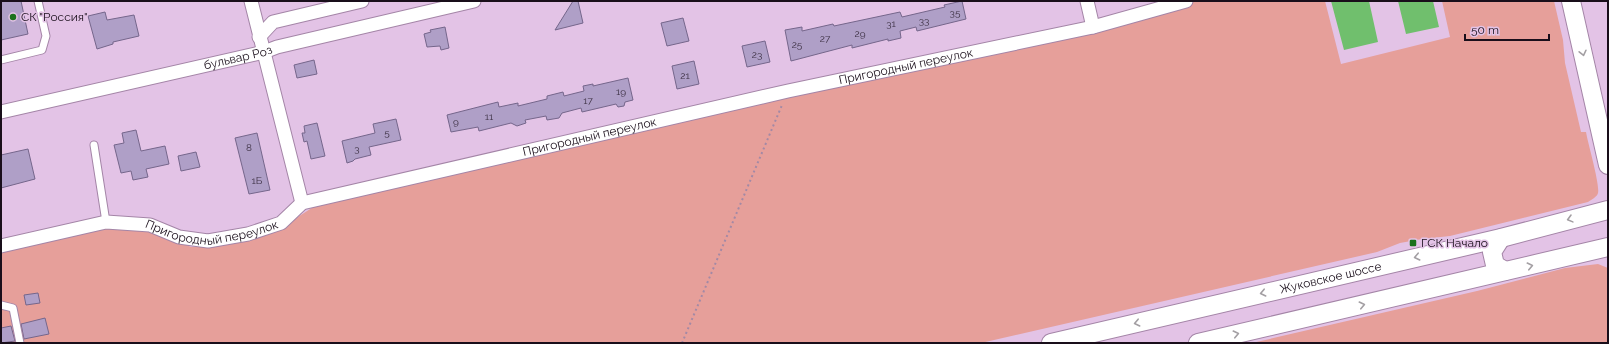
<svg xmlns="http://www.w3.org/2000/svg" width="1609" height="344" font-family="Raleway,sans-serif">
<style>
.green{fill:#e69f9a}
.water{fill:#70bf6d}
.building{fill:#af9fc7;stroke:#75668b}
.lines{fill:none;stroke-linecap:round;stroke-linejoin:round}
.lane-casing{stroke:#a485a7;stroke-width:9}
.street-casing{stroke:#a485a7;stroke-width:15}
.secondary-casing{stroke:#a485a7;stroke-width:20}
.path{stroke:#a389a5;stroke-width:2;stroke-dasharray:2 3;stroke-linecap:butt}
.lane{stroke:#fff;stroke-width:7}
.street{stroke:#fff;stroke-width:13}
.secondary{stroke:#fff;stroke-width:18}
.oneway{stroke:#a39fa3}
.poi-dot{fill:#1a711c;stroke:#e3c3e6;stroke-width:1.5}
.labels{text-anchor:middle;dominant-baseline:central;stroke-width:3;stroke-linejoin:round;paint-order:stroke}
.number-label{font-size:10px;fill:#3e3245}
.poi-label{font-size:12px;fill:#190e1a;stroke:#e3c3e6;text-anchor:start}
.street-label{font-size:12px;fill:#190e1a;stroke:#e3c3e6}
</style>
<rect width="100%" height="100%" fill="#e3c3e6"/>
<path class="green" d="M1170 1H1325L1341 64 1450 37 1442 1H1554L1563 40 1565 63 1581 132H1586C1588 144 1600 184 1598 193 1597 197 1592 199 1588 202L1450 236 1422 239 1400 243 1377 252 981 343H1V250L107 226 155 230 191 247 205 246 287 224 321 202 1078 30Z
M1598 264 1608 268V343H1252L1477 291 1565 268Z"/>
<path class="water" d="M1331 1H1369L1378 42 1344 50Z
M1398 1H1433L1439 27 1406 34Z"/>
<path class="building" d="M1 1H21L28 34 1 40Z
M573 1H578L583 23 555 30Z
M962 1 966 19 917 31 916 27 900 31 901 38 888 41V39L852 48V45L791 61 785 30 802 27V31L833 24 834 26 900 12 902 17 945 7 944 5Z
M105 12 107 20 134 15 139 36 113 42V44L97 49 88 16Z
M683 18 689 41 667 46 661 23Z
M445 27 449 48 441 50 440 46 427 47 424 34 431 32 430 30Z
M765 41 770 62 747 67 742 46Z
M314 60 317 74 297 78 294 65Z
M694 61 699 84 677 89 672 66Z
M628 78 633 100 625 102 624 106 618 107 616 104 582 112 581 108 562 113 559 118 547 120 546 116 525 120 526 123 517 126 511 123 479 131 478 127 451 132 447 115 498 102 499 107 518 103V106L547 99V96L563 92 564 96 584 91 583 86 593 84V86Z
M396 119 401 140 369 147 371 155 355 159 353 161 347 163 342 141 375 133 373 124Z
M317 123 325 156 311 159 307 141 304 142 302 133H305L304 126Z
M136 130 141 151 165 146 169 164 146 169 148 177 133 180 131 171 121 173 114 145 124 143 122 133Z
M257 133 270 190 249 194 235 138Z
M28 149 35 179 1 188V155Z
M196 152 200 167 181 171 178 156Z
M38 293 40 303 26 305 24 295Z
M45 318 49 334 24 339 21 324Z
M11 326 15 341 1 343V328Z"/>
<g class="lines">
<defs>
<path id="lane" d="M1 60 42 50 46 36 38 1
M94 145 106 222
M1 305 13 308 20 343"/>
<g id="street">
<path d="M251 1 302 203"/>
<path d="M1087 1 1093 27"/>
<path d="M259 37 273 22 362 1"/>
<path id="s1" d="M1 112 264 52 277 47 474 1"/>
<path id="s2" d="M1 246 106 222 150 225 179 237 208 241 248 234 281 223 302 203 788 91 1093 27 1186 1"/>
</g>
<g id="secondary">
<path d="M1571 1 1608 165"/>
<path d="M1501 238 1492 252 1495 265 1505 271"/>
<path id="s3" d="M1051 343 1501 238 1608 210"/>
<path d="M1198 343 1608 247"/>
</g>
</defs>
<use href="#lane" class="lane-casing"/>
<use href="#street" class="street-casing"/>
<use href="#secondary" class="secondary-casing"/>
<path class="path" d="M682 343 782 105"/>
<use href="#lane" class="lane"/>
<use href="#street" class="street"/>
<use href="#secondary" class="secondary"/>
</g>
<defs><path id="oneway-chevron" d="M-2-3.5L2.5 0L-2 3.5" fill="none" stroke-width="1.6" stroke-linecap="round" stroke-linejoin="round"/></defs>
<g class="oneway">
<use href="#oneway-chevron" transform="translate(1583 53) rotate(77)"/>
<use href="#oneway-chevron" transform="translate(1570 219) rotate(165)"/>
<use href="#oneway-chevron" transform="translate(1417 257) rotate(167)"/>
<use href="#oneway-chevron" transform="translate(1530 266) rotate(-13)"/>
<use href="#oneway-chevron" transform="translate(1263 293) rotate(167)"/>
<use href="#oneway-chevron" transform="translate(1362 305) rotate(-13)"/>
<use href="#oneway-chevron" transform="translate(1137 323) rotate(167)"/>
<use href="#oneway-chevron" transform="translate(1236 334) rotate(-13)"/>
</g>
<g class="poi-dot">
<circle cx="13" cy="17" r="4"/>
<rect x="1409" y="239" width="8" height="8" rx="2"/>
</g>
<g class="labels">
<g class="number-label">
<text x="955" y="12">35</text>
<text x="924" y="20">33</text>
<text x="891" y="23">31</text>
<text x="860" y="33">29</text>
<text x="825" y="38">27</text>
<text x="797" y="44">25</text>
<text x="757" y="54">23</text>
<text x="685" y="75">21</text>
<text x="621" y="91">19</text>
<text x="588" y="100">17</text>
<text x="489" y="116">11</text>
<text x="456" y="121">9</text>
<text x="387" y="132">5</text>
<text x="249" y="147">8</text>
<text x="357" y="148">3</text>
<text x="257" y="180">1Б</text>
</g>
<g class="poi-label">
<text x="21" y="17">СК "Россия"</text>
<text x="1421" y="243">ГСК Начало</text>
</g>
<g class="street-label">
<text stroke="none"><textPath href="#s1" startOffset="243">бульвар Роз</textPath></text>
<text stroke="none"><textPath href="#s2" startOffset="936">Пригородный переулок</textPath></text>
<text stroke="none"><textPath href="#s2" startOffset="612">Пригородный переулок</textPath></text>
<text stroke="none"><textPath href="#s2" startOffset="216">Пригородный переулок</textPath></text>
<text stroke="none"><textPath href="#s3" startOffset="287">Жуковское шоссе</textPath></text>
</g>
</g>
<rect width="1609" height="344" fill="none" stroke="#190e1a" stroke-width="4"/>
<path d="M1465 34v6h84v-6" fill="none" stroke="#190e1a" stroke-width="2"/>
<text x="1471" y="34" font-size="12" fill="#190e1a" stroke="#e3c3e6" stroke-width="3" paint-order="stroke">50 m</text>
</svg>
